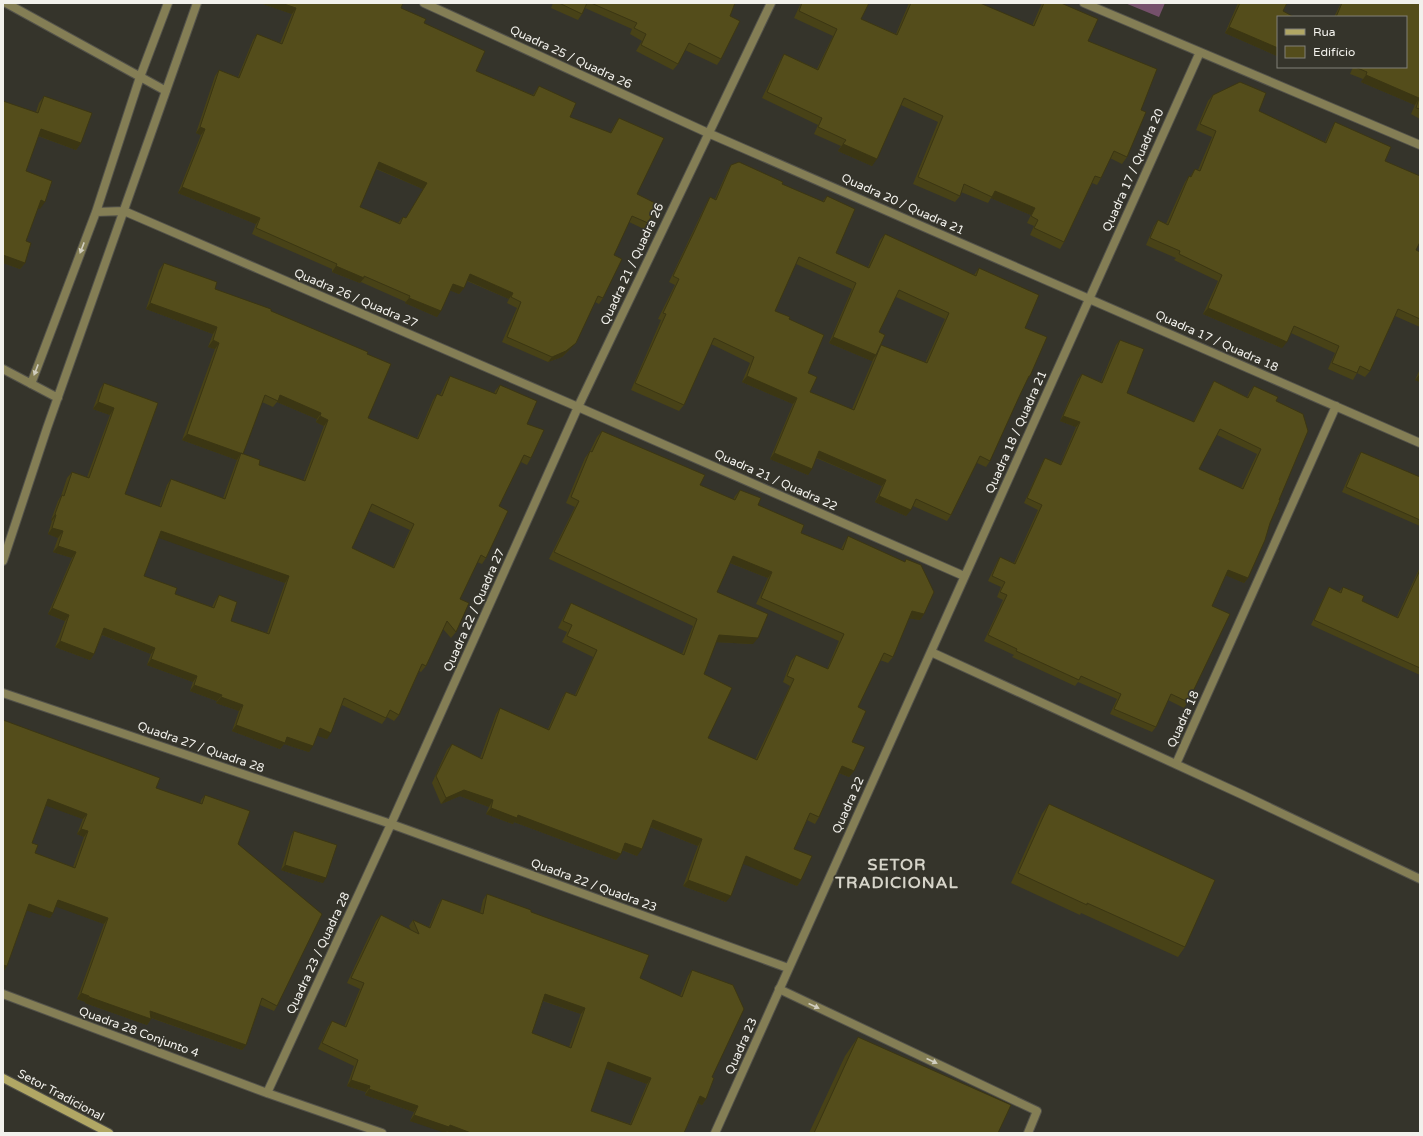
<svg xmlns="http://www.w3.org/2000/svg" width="1423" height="1136" font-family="'Varela Round',sans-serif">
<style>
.green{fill:#75506b}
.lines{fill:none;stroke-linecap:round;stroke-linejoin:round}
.lane-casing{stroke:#53524a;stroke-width:10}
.street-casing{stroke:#53524a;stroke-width:10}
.secondary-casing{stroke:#53524a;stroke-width:10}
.lane{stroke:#847e55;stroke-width:8}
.street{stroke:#847e55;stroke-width:8}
.secondary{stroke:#b1a764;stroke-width:8}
.wall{fill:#484217;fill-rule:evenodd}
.shaded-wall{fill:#3b3613}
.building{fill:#544d1b;stroke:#3b3613;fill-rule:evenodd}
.oneway{fill:#d1cebf}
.labels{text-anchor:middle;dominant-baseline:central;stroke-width:3.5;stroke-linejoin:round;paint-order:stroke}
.street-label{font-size:12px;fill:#f2f1ec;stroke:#35342b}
.district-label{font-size:16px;font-weight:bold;letter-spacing:1px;fill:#d6d4c9;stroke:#35342b}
</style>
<rect width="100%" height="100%" fill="#35342b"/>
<path class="green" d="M1125 3H1165L1159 17Z"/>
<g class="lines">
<defs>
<path id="lane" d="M779 989 1037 1111 1028 1133"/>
<path id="street" d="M6 3 166 91
M424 3 708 133 1420 443
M1084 3 1420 145
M96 212 124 211 578 407 964 576
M3 369 58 398
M31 384 96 212 140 77 168 3
M3 561 47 428 197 3
M931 652 1243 795 1420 879
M3 693 391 824 788 968
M1176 764 1336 406
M3 994 267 1093 382 1133
M267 1093 391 824 578 407 771 3
M715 1133 1200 52"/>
<path id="secondary" d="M3 1078 109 1133"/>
</defs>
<use href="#lane" class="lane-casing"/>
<use href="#street" class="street-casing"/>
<use href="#secondary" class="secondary-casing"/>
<use href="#lane" class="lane"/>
<use href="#street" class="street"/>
<use href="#secondary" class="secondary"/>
</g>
<path class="wall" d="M260 3 401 8 424 23 476 71 533 95 539 86 570 117 610 133 615 124 619 118 637 194 648 223 644 229 629 222 614 255 603 298 599 304 595 302 571 348 562 357 548 362 502 342 517 308 507 303 509 299 467 281 464 288 459 294 450 290 437 317 405 303 406 302 361 282 360 283 332 272V269L252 234 256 224 178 193 201 135 196 133 215 76 219 70 238 77 253 40 257 34 280 43 292 14ZM376 169 423 189 406 218 403 217 398 223 360 207Z
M553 3H735L730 16 721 59 717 65 685 50 678 64 673 70 636 51 642 41 630 34 632 29 585 8 582 14 578 20 551 8Z
M801 3H869L861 19 896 34 909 3H980L1032 26 1042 3H1061L1088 41 1141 110 1127 157 1122 164 1110 158 1101 178 1097 185 1092 183 1064 242 1060 249 1030 235 1034 226 1027 223 1031 215 991 198 988 203 961 192 960 196 955 202 913 184 938 122 901 105 872 166 838 151 841 146 814 134 818 125 762 98 780 61 784 54 817 69 833 36 794 18Z
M1238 3H1287L1278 17V54L1277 56 1225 33Z
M1341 3H1420V119L1411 114 1415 105 1361 82 1363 79 1350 74 1353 67H1406V17H1334Z
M1213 95 1259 111 1325 142 1331 129 1335 122 1385 161 1416 250 1420 252V327L1395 316 1370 371 1365 377 1357 373 1353 380 1328 369 1335 353 1291 333 1282 348 1203 314 1218 281 1174 260 1176 258 1146 245 1154 226 1158 220 1166 224 1185 182 1189 176 1190 177 1195 169 1198 170 1212 137 1196 130 1208 101Z
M44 96 81 143 76 150 38 136 26 171 40 209 38 208 26 241 25 263 20 269 3 263 36 112 39 103Z
M731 165 782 184 822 202 827 196 836 253 868 267 880 240 885 234 974 275 979 268 1025 328 1030 376 1025 382 990 461 986 467 977 463 951 515 947 521 913 506 906 516 875 502 882 486 816 458 808 475 770 459 793 404 742 382 750 363 711 344 684 405 679 411 631 390 661 320 658 319 675 285 669 282 706 204 710 197 715 199 727 172ZM796 264 852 289 829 343 872 361 873 360 852 409 810 392 808 373 789 319 775 311ZM896 297 945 319 925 363 881 345 879 332Z
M164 263 215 289 271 311 367 354 368 418 417 438 433 400 437 394 440 395 446 382 450 376 494 394 495 391 500 385 527 424 531 458 527 465 521 462 499 506 486 558 482 564 477 562 460 599 456 632 451 638 443 629 426 666 421 672 419 671 399 715 394 721 387 717 382 724 342 705 327 739 317 735 309 752 284 744 280 749 232 731 239 711 216 703 217 701 190 691 193 682 147 665 151 654 102 635 94 654 90 660 55 647 65 621 48 614 72 558 53 552 58 538 48 534 52 521 51 520 58 501 61 496 67 478 72 472 87 477 110 415 93 409 100 389 104 383 158 403 125 494 159 507 167 485 171 479 223 498 237 460 182 440 215 349 208 347 213 334 146 309 159 270ZM262 402 273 407 277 402 317 419 316 422 324 426 303 481 259 465 243 454ZM369 511 410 530 393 567 352 548ZM158 537 285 583 267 633 231 621 219 595 215 601 212 607 175 594 144 576Z
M1120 340 1127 393 1193 422 1211 386 1214 381 1247 397 1250 391 1254 386 1276 401 1279 500 1270 523 1248 578 1244 583 1226 575 1212 606 1188 702 1184 708 1168 700 1156 727 1152 732 1110 714 1117 699 1078 682 1075 686 1012 657 1014 655 984 641 1003 600 997 597 1001 587 988 581 997 562 1000 557 1014 563 1038 510 1024 503 1042 463 1045 458 1060 465 1076 427 1060 421 1078 379 1082 374 1101 382 1116 345ZM1217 435 1257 454 1241 488 1199 469Z
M1420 369V382L1415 380Z
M602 431 700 485 733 500 735 496 740 490 758 505 801 533 841 549 844 543 848 536 905 562 906 559 924 614 920 620 909 618 893 657 888 663 880 660 858 707 852 742 854 771 849 777 839 773 819 817 815 824 807 820 794 849 801 880 797 886 743 863 726 902 683 886 698 846 650 827 637 856 622 850 621 854 616 860 514 822 513 824 486 814 489 807 460 796 441 804 432 783 447 750 452 744 480 758 496 714 500 708 548 729 562 698 566 692 575 695 593 657 562 642 567 632 558 628 567 610 571 603 682 654 693 626 549 559 575 507 566 503 585 458 590 451 597 437ZM730 563 768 578 756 604 839 641 827 669 796 655 791 661 783 682 790 686 755 760 708 738 704 674 716 642 753 644 717 592Z
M1361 452 1420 477V526L1342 492 1358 456Z
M1420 567V675L1311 625 1326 592 1329 587 1339 592 1343 587 1362 601 1397 617Z
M3 720 156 788 200 804 201 800 205 795 238 844 277 1006 274 1011 260 1005 246 1045 242 1050 151 1018V1019L147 1025 85 1003 86 1002 77 999 104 924 56 906 53 913 50 918 27 910 7 966 3 972ZM46 805 83 819 77 834 84 837 73 867 35 853 32 843Z
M1049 804 1185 947 1178 957 1081 913 1080 915 1011 883 1042 814Z
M294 831 323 883 281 870 291 836Z
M487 894 531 912 640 978 680 996 688 976 692 970 712 1077 706 1099 702 1105 698 1103 684 1133H451L410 1121 414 1112 365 1095 366 1092 347 1086 354 1066 318 1049 328 1027 332 1021 344 1027 360 989 347 983 376 921 381 915 411 930 409 926 413 920 429 927 438 905 442 899 480 913 483 900ZM543 1001 581 1014 569 1047 532 1033ZM606 1068 647 1084 630 1124 591 1111Z
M858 1037 998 1133H809L845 1056Z"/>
<path class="shaded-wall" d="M260 3H281L296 8 292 14Z
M1229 27 1278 48V54L1277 56 1225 33Z
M1366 75 1419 98 1415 105 1361 82Z
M200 127 205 129 201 135 196 133Z
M41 129 81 143 76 150 36 135Z
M843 144 877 159 872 166 838 151Z
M379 162 427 183 423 189 375 168Z
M182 187 260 218 256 224 178 193Z
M995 191 1035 208 1031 215 991 198Z
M41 200 45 202 40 209 36 207Z
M3 255 25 263 20 269 3 263Z
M336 266 364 278 360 283 332 272Z
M470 274 513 293 509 299 466 280Z
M453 284 464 288 459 294 449 290Z
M409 298 441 311 437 317 405 303Z
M150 303 217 327 213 334 146 309Z
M1208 308 1287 342 1282 348 1203 314Z
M833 337 876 355 872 361 829 343Z
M213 340 219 343 215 349 208 347Z
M576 343 562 357 548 362 552 357Z
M1420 374V382L1415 380Z
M747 376 797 398 793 404 742 382Z
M280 395 321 413 317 419 277 402Z
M98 402 114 408 110 415 93 409Z
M320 416 328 420 324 426 316 422Z
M1063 416 1080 422 1076 427 1060 421Z
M187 434 243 454 241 453 237 460 182 440Z
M819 451 886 480 882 486 815 457Z
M774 453 812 469 808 475 770 459Z
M879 496 911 510 906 516 875 502Z
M55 514 56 515 52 521 51 520Z
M52 528 63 531 58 538 48 534Z
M161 531 289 576 285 583 156 537Z
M58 546 76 552 72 558 53 552Z
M733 556 772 572 768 578 728 562Z
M1228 570 1248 578 1244 583 1225 575Z
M52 608 69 615 65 621 48 614Z
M912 611 924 614 920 620 907 618Z
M104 628 155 648 151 654 100 634Z
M719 635 758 638 753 644 714 642Z
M60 641 94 654 90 660 55 647Z
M151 659 197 676 193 682 147 665Z
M194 685 222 695 217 701 190 691Z
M221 697 243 705 239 711 216 703Z
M236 725 287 737 313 746 309 752 284 744 280 749 232 731Z
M320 728 331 733 327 739 315 735Z
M842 766 854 771 849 777 837 772Z
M464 790 493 800 489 807 460 796 441 804 446 798Z
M48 799 87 814 83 819 44 805Z
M491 808 518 815 621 854 616 860 514 822 513 824 486 814Z
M653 820 702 839 698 846 648 826Z
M81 829 88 831 84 837 77 834Z
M625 843 642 849 637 856 620 849Z
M746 856 801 880 797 886 741 863Z
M285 865 326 878 323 883 281 870Z
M688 880 731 896 726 902 683 886Z
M58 900 108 918 104 924 54 906Z
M29 904 53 913 50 918 25 910Z
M3 965 7 966 3 972Z
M81 993 89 996 86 1002 77 999Z
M545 994 585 1008 581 1014 541 1000Z
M89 997 151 1019 147 1025 85 1003Z
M150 1011 246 1045 242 1050 146 1016Z
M608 1062 651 1078 647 1084 604 1068Z
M351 1080 370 1086 366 1092 347 1086Z
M369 1089 418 1106 414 1112 365 1095Z
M700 1096 706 1099 702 1105 696 1102Z
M414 1115 450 1125 471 1133H451L447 1131 445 1133 410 1121Z"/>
<path class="building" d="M281 3H403L401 8 426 19 424 23 485 51 476 71 534 96 539 86 576 103 570 117 611 133 619 118 664 138 637 194 657 204 648 223 632 216 614 255 622 259 603 298 598 296 576 343 566 351 552 357 507 337 521 302 511 297 513 293 470 274 464 288 453 284 441 311 409 298 410 296 364 276V278L336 266 337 264 256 228 260 218 182 187 205 129 200 127 219 70 239 78 257 34 282 44 296 8ZM379 162 427 183 406 218 403 217 400 224 360 207Z
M559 3H587L582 14Z
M591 3H735L730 16 740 21 721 59 689 43 678 64 641 45 646 34 634 28 637 23Z
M802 3H869L861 19 897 35 911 3H980L1034 26 1044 3H1061L1098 19 1088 41 1157 69 1141 110 1146 112 1127 157 1114 151 1101 178 1095 176 1064 242 1034 228 1038 220 1031 216 1035 208 995 191 992 197 964 184 960 196 918 177 943 116 904 98 877 159 843 144 846 140 818 127 822 118 767 92 784 54 818 70 837 29 799 11Z
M1240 3H1287L1283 11 1294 17H1278V48L1229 27Z
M1342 3H1420V109L1416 108 1419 98 1366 75 1367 72 1355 67H1406V17H1336Z
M1240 82 1266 93 1259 111 1326 143 1335 122 1391 147 1385 161 1420 176V242L1416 250 1420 252V319L1398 309 1370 371 1360 366 1357 373 1332 363 1339 346 1294 326 1287 342 1208 308 1222 275 1179 254 1180 251 1150 238 1158 220 1168 225 1189 176 1191 177 1195 169 1200 171 1216 131 1200 124 1213 95Z
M44 96 92 113 81 143 41 129 26 171 52 181 45 202 41 200 26 241 31 243 25 263 3 255V101L38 113Z
M739 162 783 182 782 184 824 202 827 196 855 209 836 253 869 268 885 234 976 276 979 268 1039 295 1025 328 1047 337 1030 376H1029L1019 397 990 461 980 456 951 515 916 499 911 510 879 496 886 480 819 451 812 469 774 453 797 398 747 376 754 357 714 338 684 405 635 383 666 314 663 313 679 279 673 276 695 230 710 197 716 200 731 165ZM799 257 856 283 833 337 876 355 885 335 879 332 899 290 949 313 927 363 881 345 854 410 810 392 817 377 808 373 824 335 789 319 790 317 775 311Z
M164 263 217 282 215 289 271 309V311L368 352 367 354 391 364 368 418 418 439 437 394 442 396 450 376 496 394 500 385 537 401 527 424 544 430 531 458 524 455 499 506 508 511 486 558 481 555 460 599 469 603 456 632 447 621 426 666 422 664 399 715 390 710 386 718 344 698 331 733 320 728 313 746 287 737 285 743 236 725 243 705 221 697 222 695 194 685 197 676 151 659 155 648 104 628 94 654 60 641 69 615 52 608 76 552 58 546 63 531 52 528 56 515 55 514 62 495 64 496 72 472 89 478 114 408 98 402 104 383 158 403 125 494 161 507 171 479 225 499 241 453 260 460 259 465 305 481 328 420 320 416 321 413 280 395 278 401 265 395 243 454 187 434 219 343 213 340 217 327 150 303ZM372 504 414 524 394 568 352 548ZM161 531 289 576 269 634 231 621 237 602 219 595 214 608 175 594 177 588 144 576Z
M1120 340 1144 349 1127 393 1194 422 1214 381 1248 398 1254 386 1278 397 1276 401 1303 414 1308 431 1279 500H1280L1270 523 1265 540 1248 578 1228 570 1212 606 1230 614 1188 702 1171 694 1156 727 1114 709 1121 694 1081 676 1079 680 1016 651 1017 649 988 635 1007 595 1000 592 1005 582 992 576 1000 557 1015 564 1042 505 1027 498 1045 458 1061 465 1080 422 1063 416 1082 374 1102 383ZM1220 429 1261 449 1243 489 1199 469Z
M602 431 705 475 700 485 735 500 740 490 761 498 758 505 804 525 801 533 843 550 848 536 905 562 906 559 921 565 934 592 924 614 912 611 893 657 884 653 858 707 866 711 852 742 865 747 854 771 842 766 819 817 810 813 794 849 812 856 801 880 746 856 731 896 688 880 702 839 653 820 642 849 625 843 621 854 518 815 517 818 491 808 493 800 464 790 446 798 436 776 452 744 482 759 500 708 549 730 566 692 576 696 597 650 567 636 572 625 563 621 571 603 684 655 697 619 554 552 579 501 571 497 590 451 592 452ZM733 556 772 572 761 598 844 634 828 669 796 655 787 676 794 679 757 760 708 738 732 688 704 674 719 635 758 638 768 614 717 592Z
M1361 452 1420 477V520L1346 487Z
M1420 570V668L1314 620 1329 587 1341 593 1343 587 1364 596 1362 601 1398 618Z
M3 720 160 778 156 788 202 804 205 795 250 811 238 844 322 914 277 1006 262 998 246 1045 150 1011 151 1019 89 997V996L81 993 108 918 58 900 53 913 29 904 7 966 3 965ZM48 799 87 814 81 829 88 831 75 868 35 853 38 845 32 843Z
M1049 804 1215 880 1185 947 1087 903V905L1018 873Z
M294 831 337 845 326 878 285 865Z
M487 894 531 910V912L649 955 640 978 682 997 692 970 733 985 744 1009 712 1077 714 1078 706 1099 700 1096 684 1133H471L450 1125 449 1127 414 1115 418 1106 369 1089 370 1086 351 1080 358 1060 322 1043 332 1021 346 1027 364 983 351 978 381 915 419 934 413 920 430 928 442 899 483 914ZM545 994 585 1008 571 1048 532 1033ZM608 1062 651 1078 631 1125 591 1111Z
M858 1037 1011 1105 998 1133H814Z"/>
<defs><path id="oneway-solid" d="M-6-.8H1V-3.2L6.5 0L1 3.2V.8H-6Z"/></defs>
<g class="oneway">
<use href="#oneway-solid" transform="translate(82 248) rotate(111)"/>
<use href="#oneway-solid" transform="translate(36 370) rotate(111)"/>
<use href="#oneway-solid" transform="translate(814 1006) rotate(25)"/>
<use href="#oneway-solid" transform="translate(932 1061) rotate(25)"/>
</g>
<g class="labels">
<g class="street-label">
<text transform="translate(571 57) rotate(25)">Quadra 25 / Quadra 26</text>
<text transform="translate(1133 170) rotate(-66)">Quadra 17 / Quadra 20</text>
<text transform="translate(903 204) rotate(24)">Quadra 20 / Quadra 21</text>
<text transform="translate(632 264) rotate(-65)">Quadra 21 / Quadra 26</text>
<text transform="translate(356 298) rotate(23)">Quadra 26 / Quadra 27</text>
<text transform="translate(1217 341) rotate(24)">Quadra 17 / Quadra 18</text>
<text transform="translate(1016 432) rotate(-66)">Quadra 18 / Quadra 21</text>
<text transform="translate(776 480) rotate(24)">Quadra 21 / Quadra 22</text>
<text transform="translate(474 610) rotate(-66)">Quadra 22 / Quadra 27</text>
<text transform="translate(1183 719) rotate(-66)">Quadra 18</text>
<text transform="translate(201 747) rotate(19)">Quadra 27 / Quadra 28</text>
<text transform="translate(848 805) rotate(-66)">Quadra 22</text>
<text transform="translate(594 885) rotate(20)">Quadra 22 / Quadra 23</text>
<text transform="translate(318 953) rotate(-65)">Quadra 23 / Quadra 28</text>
<text transform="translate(139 1032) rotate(20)">Quadra 28 Conjunto 4</text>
<text transform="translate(741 1046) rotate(-66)">Quadra 23</text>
<text transform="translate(61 1095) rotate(28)">Setor Tradicional</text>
</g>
<g class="district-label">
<text x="897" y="865">SETOR<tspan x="897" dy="18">TRADICIONAL</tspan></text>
</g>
</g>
<rect width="1423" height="1136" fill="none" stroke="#f2f1ec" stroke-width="8"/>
<rect x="1277" y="16" width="130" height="52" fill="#35342b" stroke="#818078"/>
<rect x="1285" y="29" width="20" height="6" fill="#b1a764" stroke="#818078"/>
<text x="1313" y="36" font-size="12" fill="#f2f1ec">Rua</text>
<rect x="1285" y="46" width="20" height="12" fill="#544d1b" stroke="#818078"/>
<text x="1313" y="56" font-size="12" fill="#f2f1ec">Edifício</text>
</svg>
